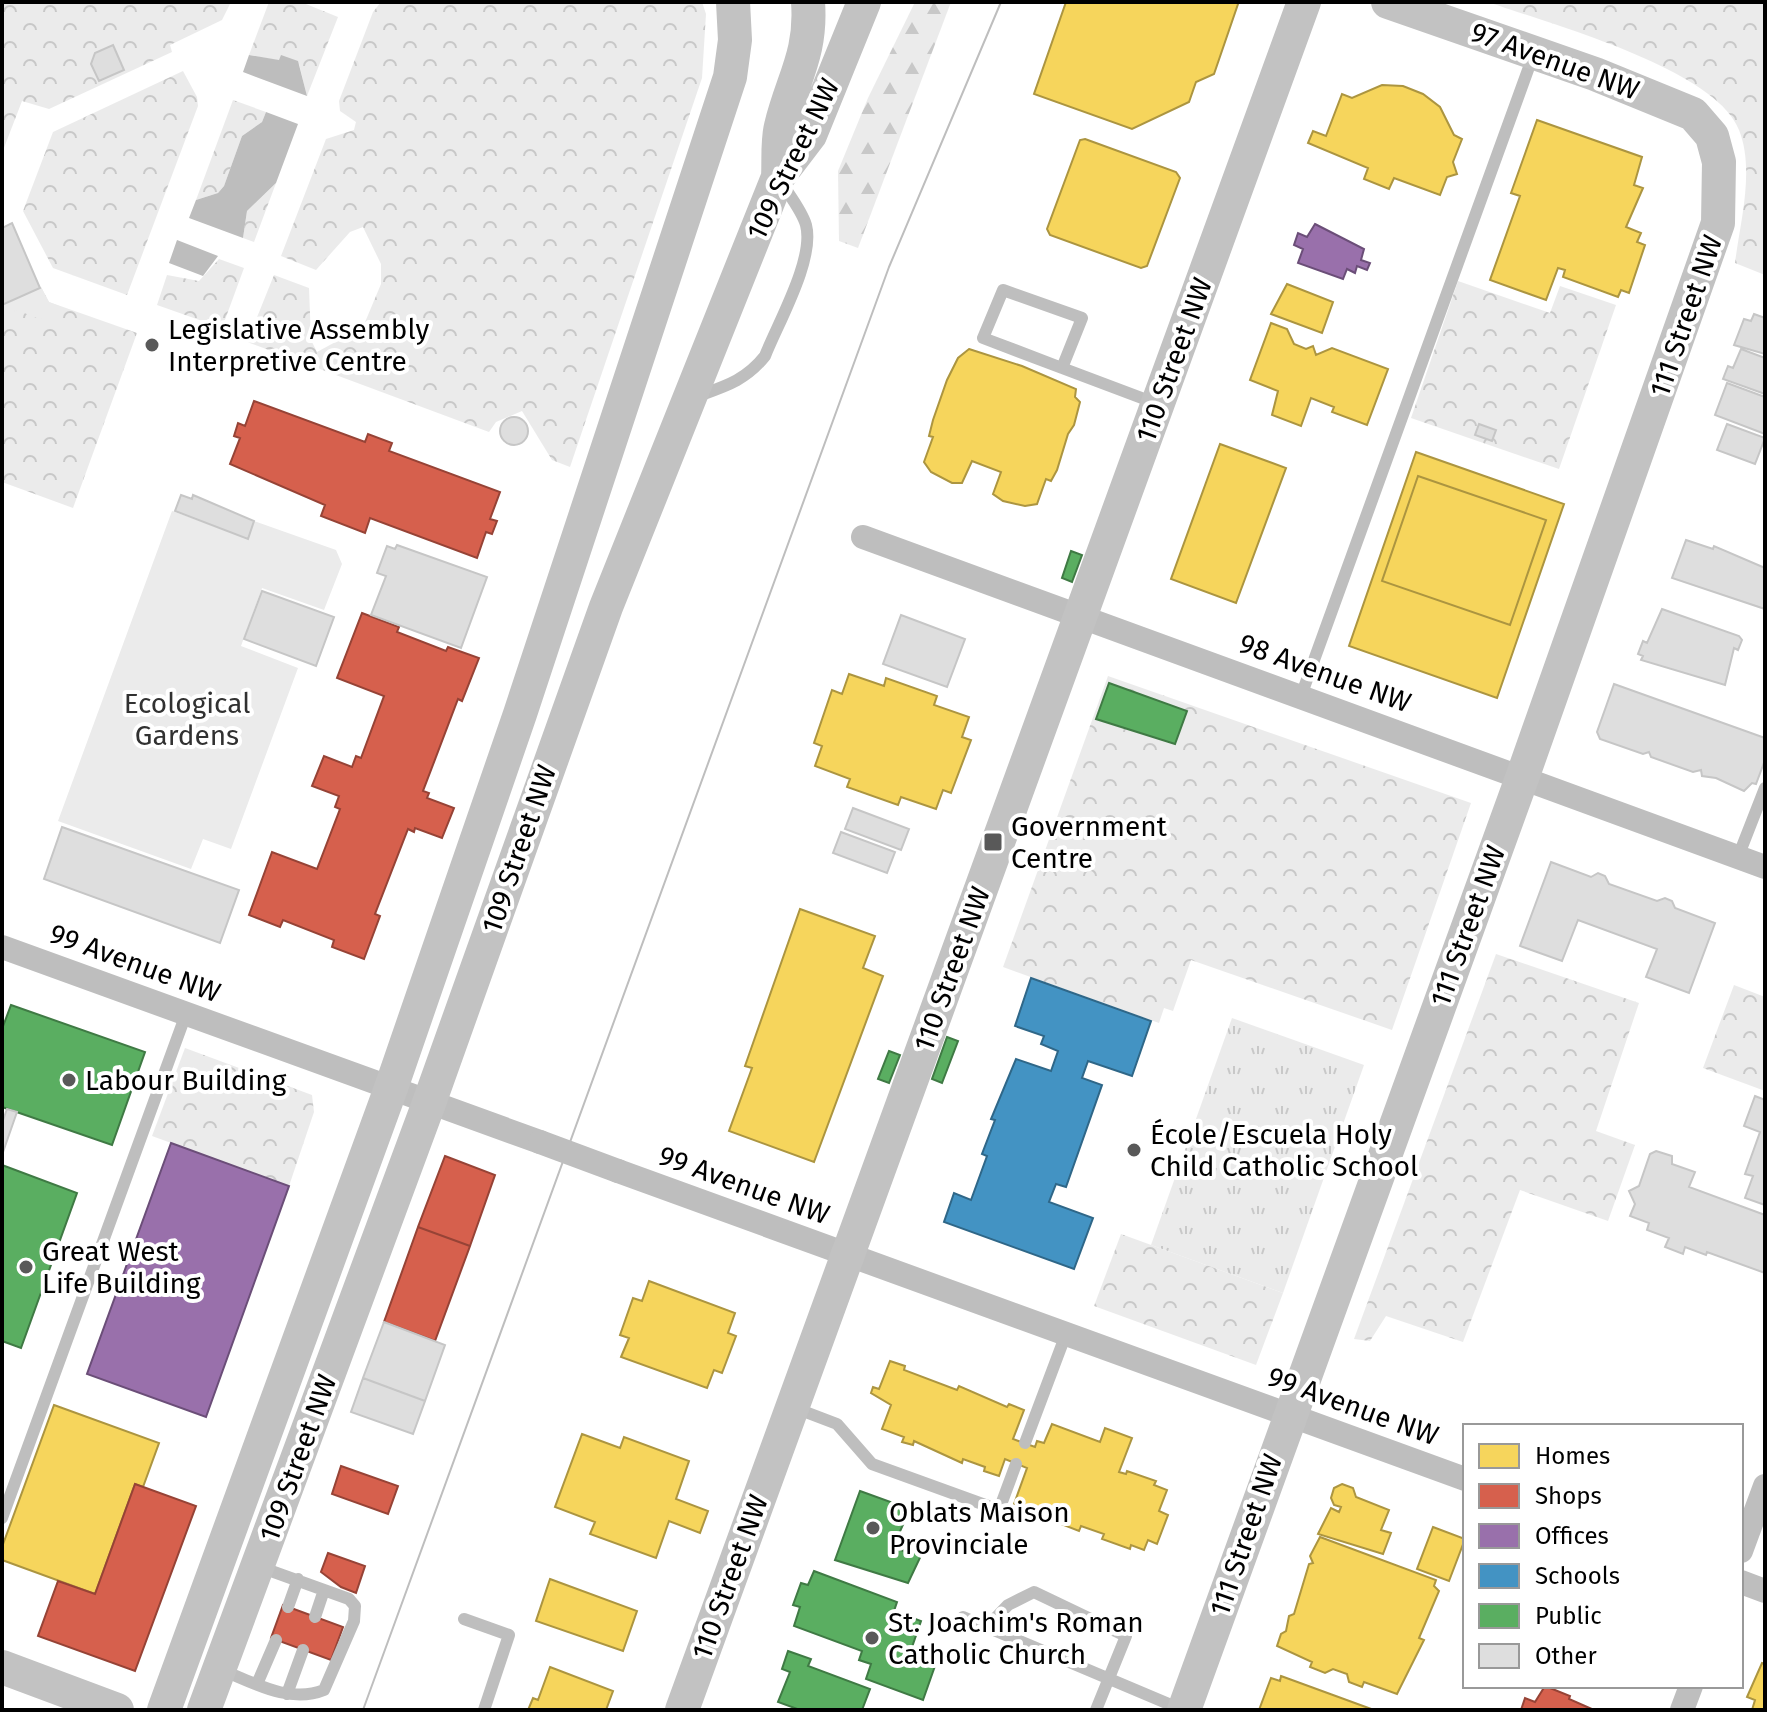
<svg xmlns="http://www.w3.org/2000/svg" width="1767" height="1712" font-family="'Fira Sans',sans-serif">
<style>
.grass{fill:url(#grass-tufts)}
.forest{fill:url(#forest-firs)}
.park{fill:url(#park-crowns)}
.garden{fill:#ebebeb}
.water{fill:#bdbdbd}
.homes{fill:#f6d55c;stroke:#ac9540;stroke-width:2}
.shops{fill:#d6604d;stroke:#964336;stroke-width:2}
.offices{fill:#9970ab;stroke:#6b4e78;stroke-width:2}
.schools{fill:#4393c3;stroke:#2f6788;stroke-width:2}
.public{fill:#5aae61;stroke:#3f7a44;stroke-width:2}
.building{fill:#dedede;stroke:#c6c6c6;stroke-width:2}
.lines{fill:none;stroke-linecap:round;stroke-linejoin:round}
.lane{stroke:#bebebe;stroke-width:12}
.street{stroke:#bebebe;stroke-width:24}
.secondary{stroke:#c2c2c2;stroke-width:34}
.tram{stroke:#bebebe;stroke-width:2}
.street-bridge{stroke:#bebebe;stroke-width:24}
.poi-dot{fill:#595959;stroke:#fff;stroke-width:3}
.labels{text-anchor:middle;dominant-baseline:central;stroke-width:8;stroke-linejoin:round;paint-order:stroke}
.street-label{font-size:28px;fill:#000;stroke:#fff}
.poi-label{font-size:28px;fill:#000;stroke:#fff;text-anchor:start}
.park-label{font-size:28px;fill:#313131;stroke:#fff}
</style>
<defs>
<pattern id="grass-tufts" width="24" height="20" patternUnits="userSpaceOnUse" patternTransform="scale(2)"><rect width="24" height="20" fill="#ebebeb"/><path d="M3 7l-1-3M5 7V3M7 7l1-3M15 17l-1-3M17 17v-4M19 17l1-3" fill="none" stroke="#c8c8c8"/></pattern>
<pattern id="forest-firs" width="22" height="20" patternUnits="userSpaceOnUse" patternTransform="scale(2)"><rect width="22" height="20" fill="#ebebeb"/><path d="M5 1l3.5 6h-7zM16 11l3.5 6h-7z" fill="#c8c8c8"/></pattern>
<pattern id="park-crowns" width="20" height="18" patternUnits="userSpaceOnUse" patternTransform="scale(2)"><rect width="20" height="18" fill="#ebebeb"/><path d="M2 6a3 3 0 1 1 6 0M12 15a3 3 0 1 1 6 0" fill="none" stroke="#c8c8c8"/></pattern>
</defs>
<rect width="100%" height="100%" fill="#fff"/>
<path class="grass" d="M1232 1018 1364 1065 1283 1293 1151 1245Z"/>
<path class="forest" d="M915 2H951L858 248 839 241 838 171 868 98Z"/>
<path class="park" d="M2 2H231L222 20 170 45 172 52 49 109 22 101 2 153Z
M269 2H301L338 17 307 96 299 64 249 55Z
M381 2H702L706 14 702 78 570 467 552 460 522 411 496 422 489 432 247 342 274 275 309 288 311 340 317 352 363 327 381 284V264L363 227 350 232 316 270 281 256 326 139 354 130 356 122 340 111 339 101 373 12Z
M1488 2H1765V275L1735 263C1740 222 1755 170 1739 130 1715 68 1549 24 1488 2Z
M183 71 197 97 198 106 127 295 53 268 23 211 53 132Z
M233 100 266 112 262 122 242 136 224 186 218 193 196 200Z
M276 183 254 242 243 238 247 211Z
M219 259 244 268 222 328 157 305 167 275 199 281Z
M1458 281 1550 313 1560 286 1616 305 1559 469 1411 418Z
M41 287 49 302 137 333 73 508 2 482V306Z
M1108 676 1471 803 1392 1030 1191 960 1173 1011 1164 1008 1159 1023 1003 967Z
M1496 954 1639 1003 1596 1131 1635 1145 1608 1221 1520 1190 1463 1342 1386 1316 1370 1341 1354 1339Z
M1734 985 1765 997V1091L1703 1068Z
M185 1048 312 1095 314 1112 289 1186 152 1136Z
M1121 1234 1283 1293 1256 1365 1094 1306Z"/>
<path class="garden" d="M41 287 49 302 59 306 50 315 39 319 17 310 2 316V306Z
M172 511 247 538 254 521 336 550 342 564 324 610 262 588 241 646 298 668 231 849 203 839 191 869 58 821Z"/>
<path class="water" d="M249 55 279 60 281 55 298 61 307 96 243 72Z
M266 112 298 124 276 183 247 211 243 238 189 218 196 200 218 193 224 186 242 136 262 122Z
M177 240 218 256 203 276 169 263Z"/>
<path class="homes" d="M1066 2H1237L1238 4 1214 74 1196 82 1189 102 1132 129 1034 94Z
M1382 85 1403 86 1423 94 1440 107 1454 135 1462 139 1453 162 1457 174 1447 177 1440 195 1394 178 1389 189 1364 179 1368 168 1308 143 1313 131 1326 136 1342 94 1352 98Z
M1537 120 1642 157 1634 185 1643 188 1626 227 1641 233 1637 242 1645 245 1629 293 1621 290 1618 297 1563 277 1565 270 1558 268 1546 300 1490 280 1520 196 1511 193Z
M1085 139 1176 172 1180 178 1147 266 1141 268 1050 235 1047 229 1080 140Z
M1287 284 1333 302 1322 333 1271 314Z
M1271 323 1287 329 1294 344 1306 349 1313 346 1316 355 1332 348 1388 369 1367 425 1332 412 1334 407 1311 398 1301 426 1272 415 1278 391 1250 380Z
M969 349 1022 366 1076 389 1075 397 1080 402 1074 425 1068 434 1057 470 1051 481 1046 479 1037 504 1025 506 1003 501 993 494 1001 472 972 461 962 483H952L931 472 924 462 933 437 929 436 933 420 947 380 958 358Z
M1220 444 1286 468 1236 603 1171 579Z
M1416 452 1564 504 1497 698 1349 646Z
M1418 476 1546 520 1510 625 1382 581Z
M849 674 884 686 886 678 937 696 934 705 969 717 962 737 971 740 951 793 943 790 936 809 901 797 898 805 847 787 850 779 815 766 822 746 814 743 832 690 842 694Z
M800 909 875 936 863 968 883 976 814 1162 729 1131 752 1068 745 1066Z
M649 1281 735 1313 728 1333 736 1336 722 1373 714 1370 707 1388 621 1357 629 1338 620 1335 633 1298 642 1301Z
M890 1361 905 1366 904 1370 957 1390 959 1386 1007 1407 1009 1404 1024 1410 1013 1439 1035 1447 1037 1441 1044 1443 1052 1424 1100 1442 1105 1428 1132 1438 1119 1472 1126 1474 1127 1471 1156 1481 1154 1485 1167 1490 1159 1511 1168 1515 1157 1544 1148 1540 1144 1550 1131 1545 1130 1549 1102 1539 1104 1534 1081 1526 1079 1531 1051 1520 1053 1515 1014 1504 1027 1468 1005 1459 999 1476 984 1471 985 1467 963 1459 962 1463 914 1441 913 1445 902 1442 904 1437 882 1429 891 1405 871 1393 873 1387 879 1389Z
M54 1405 159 1443 143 1487 135 1484 95 1594 2 1560V1547Z
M582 1434 620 1448 624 1437 689 1461 676 1499 708 1511 700 1533 669 1521 656 1558 590 1534 595 1522 555 1507Z
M1342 1484 1353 1488 1356 1497 1389 1510 1381 1530 1391 1533 1383 1554 1318 1534 1331 1508 1339 1512 1341 1507 1334 1505 1331 1498 1334 1488Z
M1433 1527 1465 1539 1449 1581 1417 1569Z
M1320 1537 1436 1580 1434 1586 1439 1591 1419 1638 1424 1640 1397 1694 1364 1682 1362 1687 1349 1682 1347 1674 1333 1669 1325 1673 1310 1667 1312 1662 1277 1646 1281 1634 1286 1631 1289 1616 1294 1614 1309 1564 1313 1563 1310 1556Z
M550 1579 637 1611 623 1651 536 1621Z
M1762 1663 1765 1664V1710H1752L1755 1700 1747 1697Z
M550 1667 613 1691 606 1710H528L533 1698 538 1700Z
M1281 1676 1374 1710H1259L1271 1678 1280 1681Z"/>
<path class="shops" d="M254 401 365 442 368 434 392 443 389 451 500 492 490 519 497 521 492 534 486 532 477 558 370 518 365 533 321 516 325 505 230 464 240 438 234 436 238 423 245 426Z
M362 613 399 627 397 632 446 651 448 647 479 658 462 701 458 699 423 791 429 793 427 798 454 808 442 838 415 828 414 832 408 829 375 914 380 916 364 959 332 947 334 940 283 920 280 927 249 915 272 852 317 869 340 809 335 807 339 796 312 786 324 756 352 767 356 756 361 758 384 696 337 678Z
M445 1156 495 1175 470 1246 418 1227Z
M418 1227 470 1246 435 1341 384 1322Z
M341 1466 398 1486 388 1514 332 1494Z
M135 1484 196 1506 135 1671 38 1636 58 1581 95 1594Z
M328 1553 365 1566 356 1593 341 1587 321 1572Z
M283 1605 343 1627 331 1660 271 1638Z
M1545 1686 1570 1696 1569 1699 1594 1710H1521L1525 1698 1535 1702Z"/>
<path class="offices" d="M1315 224 1364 249 1361 260 1370 263 1367 270 1357 266 1355 273 1347 269 1343 279 1298 263 1303 249 1294 245 1298 233 1307 237Z
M171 1143 289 1186 206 1417 87 1374Z"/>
<path class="schools" d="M1031 978 1151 1021 1132 1076 1088 1061 1082 1078 1102 1085 1066 1187 1056 1184 1049 1202 1093 1218 1074 1269 944 1222 954 1193 971 1200 987 1156 982 1154 995 1120 991 1119 1016 1059 1051 1071 1058 1051 1041 1044 1044 1036 1015 1026Z"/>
<path class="public" d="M1071 551 1082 555 1072 582 1062 578Z
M1109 683 1187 711 1175 744 1096 719Z
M11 1005 145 1052 112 1145 2 1107V1029Z
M947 1037 958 1041 942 1083 932 1079Z
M889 1051 900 1055 889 1083 878 1079Z
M2 1165 77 1193 21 1348 2 1341Z
M860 1491 910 1509 893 1547 903 1551 908 1538 926 1545 908 1583 835 1560Z
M814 1571 897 1602 894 1611 921 1621 910 1653 936 1663 923 1700 866 1679 871 1664 859 1660 862 1651 794 1626 800 1607 793 1605 801 1583 808 1585Z
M788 1651 811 1659 808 1666 870 1689 862 1710H800L778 1702 790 1672 782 1669Z"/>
<path class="building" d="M113 45 124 70 99 81 91 64 95 53Z
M12 223 40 288 2 305V228Z
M1754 314 1765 318V354L1734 345 1744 319 1751 321Z
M1741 349 1765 358V394L1723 379 1728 366 1733 368Z
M1727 383 1765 397V434L1715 415Z
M500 431a14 14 0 1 1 28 0a14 14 0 1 1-28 0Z
M1479 424 1496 430 1492 441 1475 435Z
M1727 424 1765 438 1755 464 1717 450Z
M181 495 192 499 193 495 254 521 248 539 175 511Z
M1686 540 1713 549 1714 546 1765 568V609L1672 578Z
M397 545 487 577 461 648 371 615 386 576 377 573 387 546 395 549Z
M262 591 334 617 316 666 244 639Z
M1662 609 1739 636 1742 640 1738 650 1734 648 1725 685 1641 660 1643 656 1638 654 1643 641 1647 643Z
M901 615 965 639 947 687 883 664Z
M1614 684 1765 738V760L1756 784 1752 783 1744 791 1716 778 1702 776 1701 770 1693 772 1651 757 1649 752 1643 754 1600 739 1597 732Z
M853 808 909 829 901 850 845 829Z
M62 827 239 890 220 943 44 879Z
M841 832 895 852 887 873 833 853Z
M1551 862 1591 877 1598 873 1605 876 1609 884 1657 901 1665 898 1672 901 1675 908 1715 923 1689 993 1646 977 1657 949 1578 920 1562 961 1520 946Z
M1755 1096 1765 1100V1205L1745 1198 1753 1176 1745 1174 1760 1132 1744 1126Z
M7 1109 17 1112 2 1155V1123Z
M1656 1151 1672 1156V1164L1695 1172 1689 1187 1765 1215V1273L1707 1252 1706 1255 1685 1247 1683 1254 1665 1247 1669 1238 1647 1230 1649 1223 1630 1216 1635 1204 1629 1191 1639 1186 1650 1154Z
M384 1322 445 1345 425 1401 363 1378Z
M363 1378 425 1401 413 1434 351 1412Z"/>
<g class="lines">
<path class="lane" d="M1062 368 983 338 1003 290 1082 318 1062 368 1155 403
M698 396C726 386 746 380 765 356 778 323 815 259 806 225 802 211 789 195 781 182
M1301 696 1533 56
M1738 857 1765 788
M795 1408 837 1424 872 1464 999 1510 1016 1464
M1025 1443 1066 1334
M2 1518 186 1014
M288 1607 298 1579
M315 1617 324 1590
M963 1617 1183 1710
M464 1619 509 1635 484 1710
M987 1627 1008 1605 1034 1592 1126 1636 1096 1710
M222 1670C254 1683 290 1704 324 1690L354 1621 355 1606 349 1599 260 1567
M257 1684 276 1640
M287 1694 303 1650"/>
<path class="street" d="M863 537 1765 867
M2 947 540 1142
M618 1171 1465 1479
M1741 1551 1765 1486
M1741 1582 1765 1591
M1682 1710 1691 1686"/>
<path class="secondary" d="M778 177C779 161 777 142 781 126 792 80 812 54 808 2
M2 1667 117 1710
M164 1710 391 1088 520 714 730 77 735 40 733 2
M204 1710 429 1103 606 607 778 177 810 135 864 2
M682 1710 1304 2
M1184 1710 1522 778 1718 223 1719 162 1712 136 1693 114 1595 74 1388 2"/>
<path class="tram" d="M363 1710 889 267 1001 2"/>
<path class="street-bridge" d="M540 1142 618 1171"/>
</g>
<g class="poi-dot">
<circle cx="152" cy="345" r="8"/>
<rect x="983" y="832" width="20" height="20" rx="4"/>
<circle cx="69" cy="1080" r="8"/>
<circle cx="1134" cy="1150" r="8"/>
<circle cx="26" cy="1267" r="8"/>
<circle cx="873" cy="1528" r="8"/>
<circle cx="872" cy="1638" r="8"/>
</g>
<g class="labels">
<g class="street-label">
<text transform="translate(1555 61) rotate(20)">97 Avenue NW</text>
<text transform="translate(793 159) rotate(-64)">109 Street NW</text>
<text transform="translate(1686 316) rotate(-71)">111 Street NW</text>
<text transform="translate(1174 360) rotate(-70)">110 Street NW</text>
<text transform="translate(1325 673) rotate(20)">98 Avenue NW</text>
<text transform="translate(519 849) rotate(-71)">109 Street NW</text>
<text transform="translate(1468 926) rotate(-70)">111 Street NW</text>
<text transform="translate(135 963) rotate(20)">99 Avenue NW</text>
<text transform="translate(952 969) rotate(-70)">110 Street NW</text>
<text transform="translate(744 1185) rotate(20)">99 Avenue NW</text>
<text transform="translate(1353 1406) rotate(20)">99 Avenue NW</text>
<text transform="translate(298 1458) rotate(-70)">109 Street NW</text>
<text transform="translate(1246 1535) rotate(-71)">111 Street NW</text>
<text transform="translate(730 1577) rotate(-70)">110 Street NW</text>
</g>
<g class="poi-label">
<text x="168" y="329">Legislative Assembly<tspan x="168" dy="32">Interpretive Centre</tspan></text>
<text x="1011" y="826">Government<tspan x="1011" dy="32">Centre</tspan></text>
<text x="85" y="1080">Labour Building</text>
<text x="1150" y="1134">École/Escuela Holy<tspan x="1150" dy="32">Child Catholic School</tspan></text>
<text x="42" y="1251">Great West<tspan x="42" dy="32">Life Building</tspan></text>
<text x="889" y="1512">Oblats Maison<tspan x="889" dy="32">Provinciale</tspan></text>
<text x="888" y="1622">St. Joachim's Roman<tspan x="888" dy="32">Catholic Church</tspan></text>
</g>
<g class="park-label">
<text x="187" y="703">Ecological<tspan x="187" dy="32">Gardens</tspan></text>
</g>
</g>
<rect width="1767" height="1712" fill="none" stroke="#000000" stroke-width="8"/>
<rect x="1463" y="1424" width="280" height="264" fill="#ffffff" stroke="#999999" stroke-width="2"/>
<rect x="1479" y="1444" width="40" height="24" fill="#f6d55c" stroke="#999999" stroke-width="2"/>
<text x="1535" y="1464" font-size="24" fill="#000000">Homes</text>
<rect x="1479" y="1484" width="40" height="24" fill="#d6604d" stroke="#999999" stroke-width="2"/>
<text x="1535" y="1504" font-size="24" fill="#000000">Shops</text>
<rect x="1479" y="1524" width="40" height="24" fill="#9970ab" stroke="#999999" stroke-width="2"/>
<text x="1535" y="1544" font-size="24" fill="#000000">Offices</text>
<rect x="1479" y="1564" width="40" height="24" fill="#4393c3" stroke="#999999" stroke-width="2"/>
<text x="1535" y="1584" font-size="24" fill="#000000">Schools</text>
<rect x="1479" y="1604" width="40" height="24" fill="#5aae61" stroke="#999999" stroke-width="2"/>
<text x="1535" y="1624" font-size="24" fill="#000000">Public</text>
<rect x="1479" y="1644" width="40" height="24" fill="#dedede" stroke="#999999" stroke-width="2"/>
<text x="1535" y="1664" font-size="24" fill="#000000">Other</text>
</svg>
